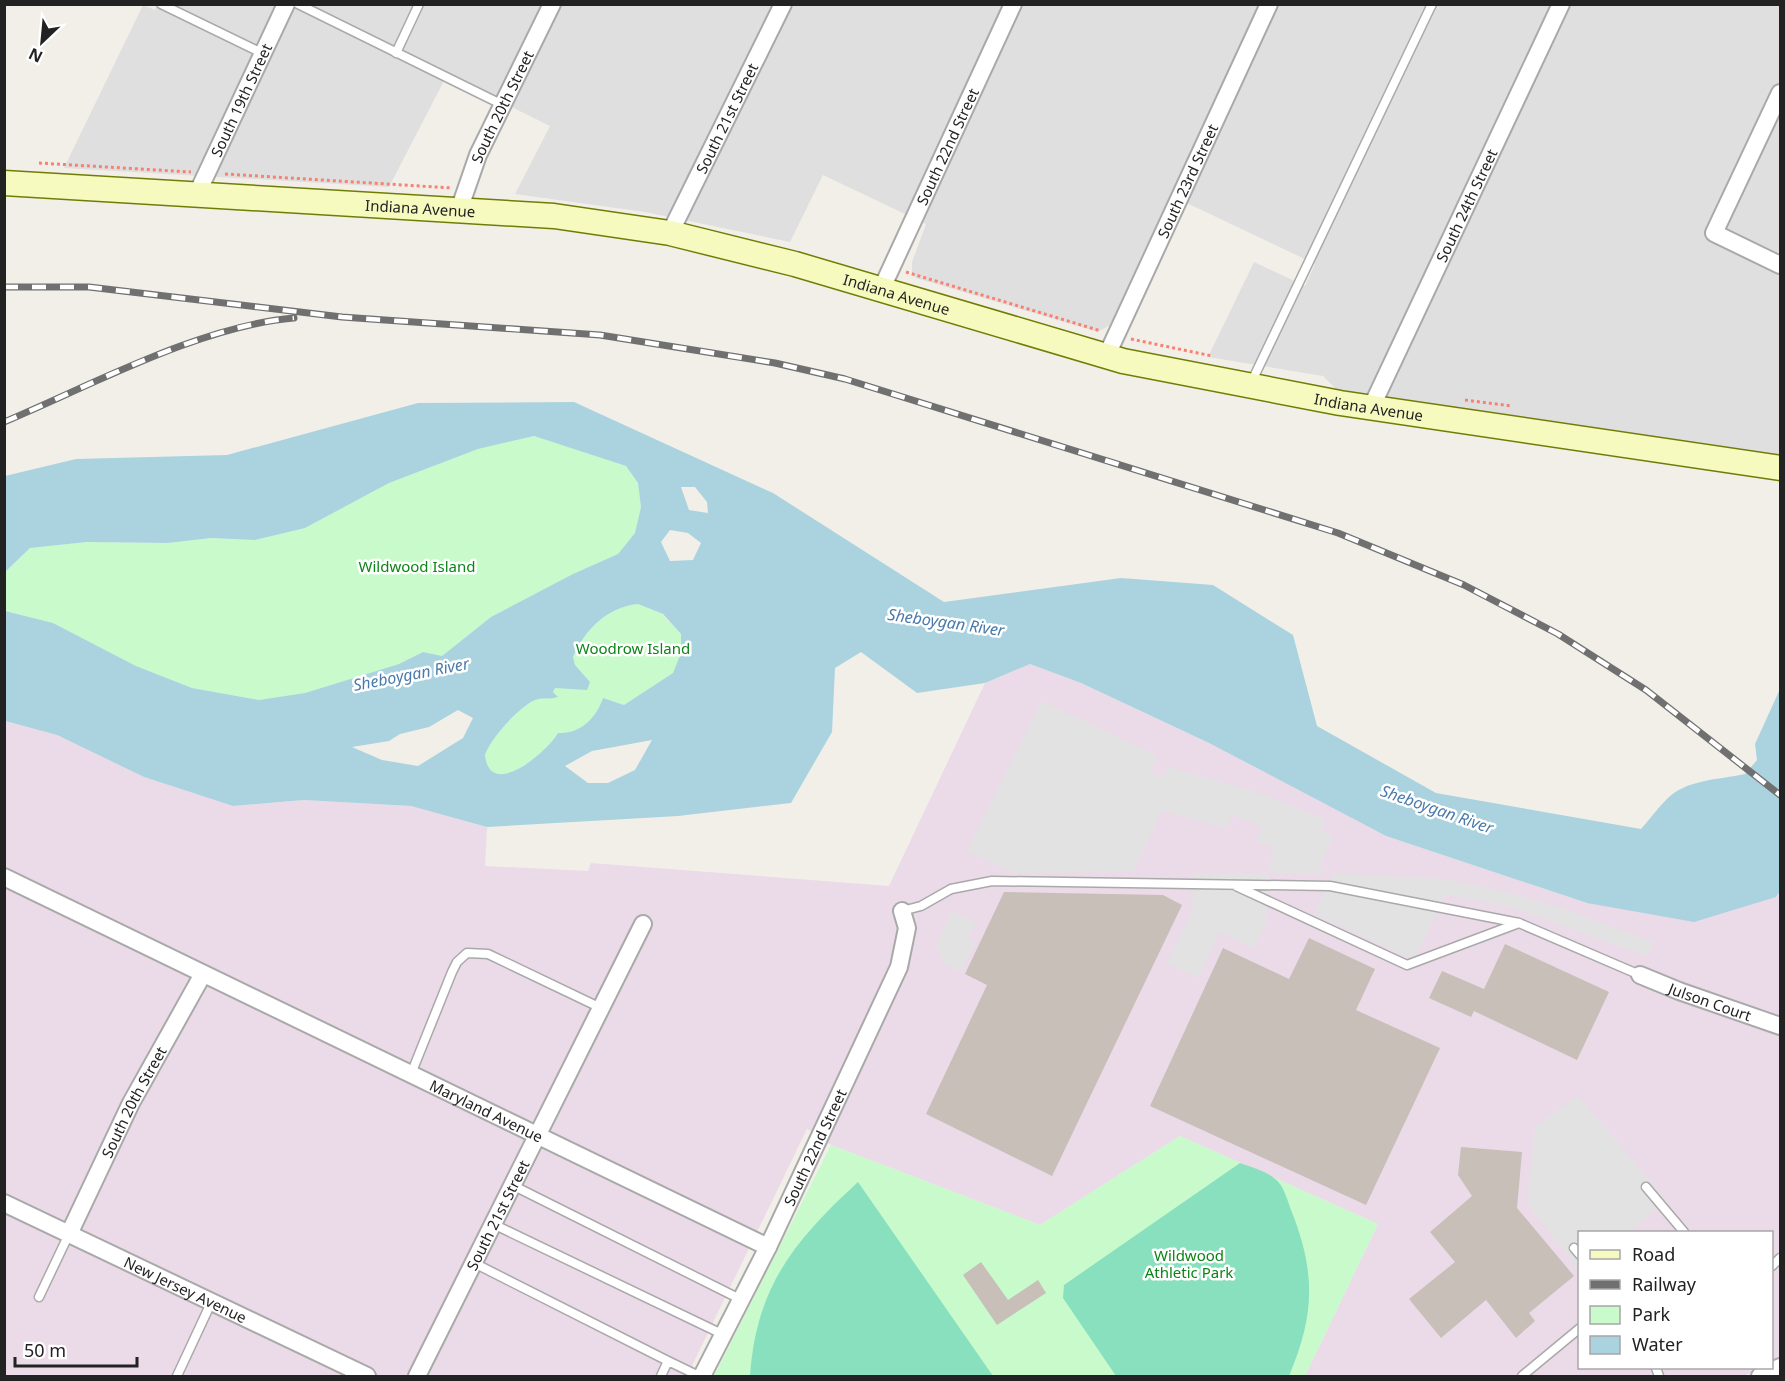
<svg xmlns="http://www.w3.org/2000/svg" width="1785" height="1381" font-family="'Noto Sans',sans-serif">
<style>
.residential{fill:#e0dfdf}
.industrial{fill:#ebdbe8}
.park{fill:#c8facc}
.pitch{fill:#88e0be}
.parking{fill:#e2e2e2}
.water{fill:#aad3df;fill-rule:evenodd}
.building{fill:#c7bfb8}
.lines{fill:none;stroke-linecap:round;stroke-linejoin:round}
.lane-casing{stroke:#a9a9a9;stroke-width:11}
.street-casing{stroke:#a9a9a9;stroke-width:20}
.secondary-casing{stroke:#707d05;stroke-width:27}
.path{stroke:#fa8072;stroke-width:3;stroke-dasharray:3 3;stroke-linecap:butt}
.lane{stroke:#fff;stroke-width:8}
.street{stroke:#fff;stroke-width:16}
.secondary{stroke:#f7fabf;stroke-width:24}
.rail-casing{stroke:#707070;stroke-width:7}
.rail{stroke:#fff;stroke-width:4.5;stroke-dasharray:14;stroke-linecap:butt}
.labels{text-anchor:middle;dominant-baseline:central;stroke-width:5;stroke-linejoin:round;paint-order:stroke}
.street-label{font-size:15px;fill:#222;stroke:#fff}
.park-label{font-size:15px;fill:#0c8416;stroke:#fff}
.water-label{font-size:16px;font-style:italic;fill:#4a7aab;stroke:#fff}
</style>
<rect width="100%" height="100%" fill="#f2efe9"/>
<path class="residential" d="M157 4 1780 5V455L1354 394 1336 389 1323 376 1208 357 1254 262 1305 286 1315 264 1170 195 1110 325 1098 332 916 278 912 274V262L926 224 823 175 790 242 645 212 515 194 550 126 447 75 389 187 64 168 143 5 155 10Z"/>
<path class="industrial" d="M1030 664 1081 683 1209 743 1386 836 1587 903 1776 897 1780 891V1358L1772 1362V1232H1580V1368H1762L1744 1376H1305L1378 1224 1180 1136 1040 1225 831 1145 807 1129 687 1376H5L4 721 57 735 144 777 233 806 304 800 411 806 487 827 485 866 588 871 591 863 889 886 985 683Z"/>
<path class="park" d="M534 436 626 466 638 483 641 507 635 533 618 554 573 574 491 617 442 656 423 652 399 664 305 693 259 700 192 688 136 666 53 623 5 611V572L30 548 87 542 168 543 211 538 255 540 305 528 389 483 478 449Z
M638 604 662 614 681 634V653L673 673 624 705 603 698C596 718 581 734 558 733 547 752 490 801 485 755 490 739 519 707 535 700 541 697 550 698 557 696L553 692 555 688 590 682 575 665 573 657C586 630 607 607 638 604Z
M1180 1136 1378 1224 1305 1376H714L831 1145 1040 1225Z"/>
<path class="pitch" d="M1240 1163C1251 1167 1265 1171 1274 1178 1284 1185 1287 1200 1291 1210 1316 1272 1315 1315 1289 1376H1116L1063 1298 1064 1285Z
M858 1182 993 1376H750C756 1287 794 1241 858 1182Z"/>
<path class="parking" d="M1042 701 1157 756 1150 772 1163 778 1169 767 1262 794 1326 820 1321 831 1333 837 1321 861V874L1269 873 1266 922 1254 948 1219 932 1198 978 1167 963 1192 912 1194 873H1269L1273 847 1257 842 1262 826 1232 815 1227 828 1162 811 1133 872 1014 873 967 851Z
M1334 873 1443 879 1494 889 1561 908 1653 942 1647 956 1511 907 1445 895 1414 960 1314 914Z
M952 911 976 923 967 939 975 943 961 972 944 964 936 945Z
M1578 1096 1667 1201 1628 1232H1580L1579 1270 1527 1203 1535 1127Z"/>
<path class="water" d="M574 402 773 493 944 602 1121 578 1213 585 1293 635 1317 726 1436 793 1641 829C1649 820 1657 809 1666 800 1686 779 1718 780 1745 774L1757 760 1755 744 1780 689V891L1776 897 1694 922 1587 903 1386 836 1209 743 1081 683 1030 664 985 683 917 693 861 652 835 668 832 732 791 803 678 816 487 827 411 806 304 800 233 806 144 777 57 735 5 721V611L53 623 136 666 192 688 259 700 305 693 399 664 423 652 442 656 491 617 573 574 618 554 635 533 641 507 638 483 626 466 534 436 478 449 389 483 305 528 255 540 211 538 168 543 87 542 30 548 5 572V476L76 459 227 455 418 403ZM695 487 707 502 708 513 689 510 681 487ZM670 530 688 533 701 543 693 560 670 561 661 542ZM638 604 663 614 681 634V653L673 673 624 705 603 698C596 718 581 734 558 733 547 752 490 801 485 755 490 739 520 706 535 700 542 697 550 700 558 697L553 692 555 688 587 690 590 682 575 665 573 657C585 630 607 607 638 604ZM458 710 473 718 463 738 418 766 382 760 352 747 389 741 400 734 429 727ZM652 740 635 770 608 783H588L565 766 592 751Z"/>
<path class="building" d="M1004 892 1163 895 1182 905 1052 1176 926 1114 987 985 965 974Z
M1309 938 1375 969 1356 1010 1440 1048 1366 1205 1150 1106 1223 948 1289 979Z
M1505 944 1609 992 1577 1060 1474 1011 1471 1017 1429 998 1442 971 1484 989Z
M1461 1147 1522 1152 1517 1208 1574 1276 1529 1313 1535 1321 1516 1338 1486 1300 1441 1338 1409 1299 1455 1262 1430 1232 1472 1196 1458 1175Z
M981 1262 1008 1300 1038 1280 1046 1293 997 1325 963 1275Z"/>
<g class="lines">
<defs>
<path id="lane" d="M161 4 262 53
M298 4 503 105
M396 53 419 4
M1251 383 1432 4
M1236 886 1407 965 1519 923
M902 911 921 906 951 889 992 881 1330 886 1519 923 1640 975
M411 1074 452 972 457 962 467 953 488 954 601 1008
M512 1185 740 1299
M1646 1187 1684 1232
M493 1224 722 1334
M1574 1248 1580 1255
M474 1263 668 1361
M1772 1266 1780 1258
M39 1297 69 1234
M1656 1368 1659 1376
M177 1376 211 1303
M661 1376 668 1361 699 1376
M1522 1376 1580 1328"/>
<g id="street">
<path d="M1780 93 1714 233 1780 265"/>
<path id="s1" d="M196 196 286 4"/>
<path id="s2" d="M459 210 478 155 552 4"/>
<path id="s3" d="M670 233 783 4"/>
<path id="s4" d="M881 290 1013 4"/>
<path id="s5" d="M1106 357 1269 4"/>
<path id="s6" d="M1371 408 1561 4"/>
<path id="s7" d="M4 877 768 1247"/>
<path id="s8" d="M1640 975 1679 991 1780 1026"/>
<path id="s9" d="M4 1203 367 1376"/>
<path id="s10" d="M69 1234 131 1103 203 974"/>
<path id="s11" d="M417 1376 643 924"/>
<path id="s12" d="M702 1376 768 1247 899 967 907 928 902 911"/>
<path d="M1760 1376 1780 1367"/>
</g>
<g id="secondary">
<path id="s13" d="M4 183 554 216 670 233 795 264 1123 361 1340 403 1780 468"/>
</g>
</defs>
<use href="#lane" class="lane-casing"/>
<use href="#street" class="street-casing"/>
<use href="#secondary" class="secondary-casing"/>
<path class="path" d="M39 163 191 172
M225 174 452 188
M906 272 1101 331
M1131 339 1212 356
M1465 400 1512 406"/>
<use href="#lane" class="lane"/>
<use href="#street" class="street"/>
<use href="#secondary" class="secondary"/>
<defs>
<path id="rail" d="M4 287H89L342 317 600 335 775 363 845 379 1338 533 1464 585 1558 634 1646 690 1780 795
M4 422C92 385 200 326 294 318"/>
</defs>
<use href="#rail" class="rail-casing"/>
<use href="#rail" class="rail"/>
</g>
<g class="labels">
<g class="street-label">
<text stroke="none"><textPath href="#s1" startOffset="106">South 19th Street</textPath></text>
<text stroke="none"><textPath href="#s2" startOffset="112">South 20th Street</textPath></text>
<text stroke="none"><textPath href="#s3" startOffset="128">South 21st Street</textPath></text>
<text stroke="none"><textPath href="#s4" startOffset="158">South 22nd Street</textPath></text>
<text stroke="none"><textPath href="#s5" startOffset="194">South 23rd Street</textPath></text>
<text stroke="none"><textPath href="#s6" startOffset="224">South 24th Street</textPath></text>
<text stroke="none"><textPath href="#s13" startOffset="417">Indiana Avenue</textPath></text>
<text stroke="none"><textPath href="#s13" startOffset="903">Indiana Avenue</textPath></text>
<text stroke="none"><textPath href="#s13" startOffset="1389">Indiana Avenue</textPath></text>
<text stroke="none"><textPath href="#s8" startOffset="75">Julson Court</textPath></text>
<text stroke="none"><textPath href="#s10" startOffset="147">South 20th Street</textPath></text>
<text stroke="none"><textPath href="#s7" startOffset="536">Maryland Avenue</textPath></text>
<text stroke="none"><textPath href="#s12" startOffset="255">South 22nd Street</textPath></text>
<text stroke="none"><textPath href="#s11" startOffset="180">South 21st Street</textPath></text>
<text stroke="none"><textPath href="#s9" startOffset="201">New Jersey Avenue</textPath></text>
</g>
<g class="park-label">
<text x="417" y="566">Wildwood Island</text>
<text x="633" y="648">Woodrow Island</text>
<text x="1189" y="1255">Wildwood<tspan x="1189" dy="17">Athletic Park</tspan></text>
</g>
<g class="water-label">
<text transform="translate(946 622) rotate(8)">Sheboygan River</text>
<text transform="translate(411 674) rotate(-11)">Sheboygan River</text>
<text transform="translate(1437 809) rotate(19)">Sheboygan River</text>
</g>
</g>
<rect width="1785" height="1381" fill="none" stroke="#222222" stroke-width="12"/>
<rect x="1578" y="1231" width="195" height="138" fill="#ffffff" stroke="#a7a7a7" stroke-width="1.5"/>
<rect x="1590" y="1250" width="30" height="9" fill="#f7fabf" stroke="#a7a7a7" stroke-width="1.5"/>
<text x="1632" y="1261" font-size="18" fill="#222222">Road</text>
<rect x="1590" y="1280" width="30" height="9" fill="#707070" stroke="#a7a7a7" stroke-width="1.5"/>
<text x="1632" y="1291" font-size="18" fill="#222222">Railway</text>
<rect x="1590" y="1306" width="30" height="18" fill="#c8facc" stroke="#a7a7a7" stroke-width="1.5"/>
<text x="1632" y="1321" font-size="18" fill="#222222">Park</text>
<rect x="1590" y="1336" width="30" height="18" fill="#aad3df" stroke="#a7a7a7" stroke-width="1.5"/>
<text x="1632" y="1351" font-size="18" fill="#222222">Water</text>
<g transform="translate(42 42) rotate(206)" stroke="#ffffff" stroke-width="4.5" paint-order="stroke">
<path d="M0-4.5L10 22L0 15L-10 22Z" fill="#222222"/>
<text y="-9" font-size="16" font-weight="bold" text-anchor="middle" fill="#222222">N</text>
</g>
<path d="M15 1357v9h122v-9" fill="none" stroke="#222222" stroke-width="3"/>
<text x="24" y="1357" font-size="18" fill="#222222" stroke="#ffffff" stroke-width="4.5" paint-order="stroke">50 m</text>
</svg>
